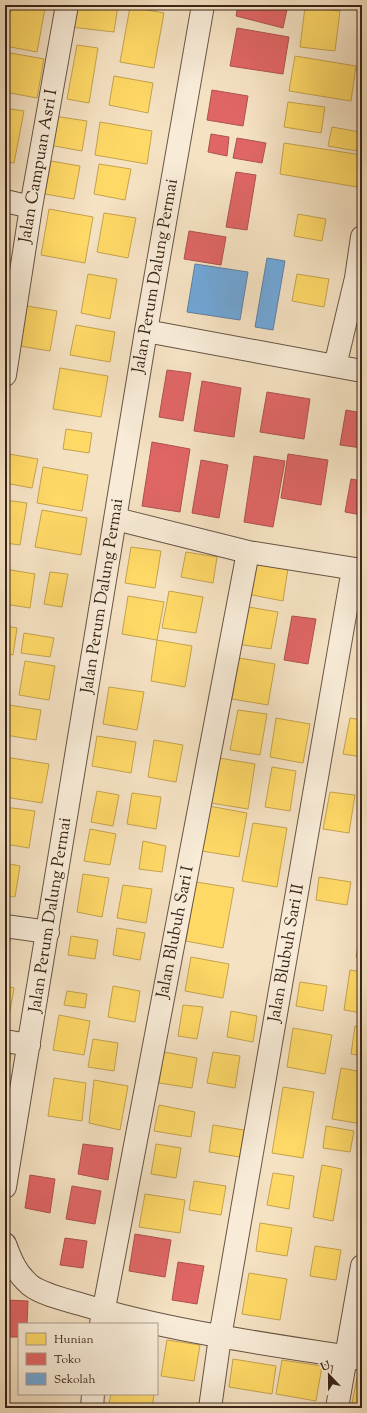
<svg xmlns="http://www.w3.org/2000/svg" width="367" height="1413" font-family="'Sorts Mill Goudy',serif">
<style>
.homes{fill:#ffd966;stroke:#c4a34f}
.shops{fill:#e06666;stroke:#ae524f}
.schools{fill:#6fa8dc;stroke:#5f80a2}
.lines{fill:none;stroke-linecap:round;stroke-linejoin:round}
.minor-casing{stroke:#685444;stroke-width:24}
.minor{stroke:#f8ecd8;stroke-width:22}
.labels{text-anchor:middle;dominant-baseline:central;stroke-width:4;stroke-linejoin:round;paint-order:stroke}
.street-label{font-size:17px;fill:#392419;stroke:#f8ecd8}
</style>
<rect width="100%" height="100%" fill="#f5e2c3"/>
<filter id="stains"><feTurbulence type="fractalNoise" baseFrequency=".005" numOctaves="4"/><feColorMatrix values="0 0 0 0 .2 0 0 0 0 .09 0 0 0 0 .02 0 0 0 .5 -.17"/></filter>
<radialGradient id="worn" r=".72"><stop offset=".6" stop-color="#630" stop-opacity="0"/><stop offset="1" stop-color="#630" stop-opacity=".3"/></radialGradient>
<path class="homes" d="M11 5H26L45 8 37 52 5 46Z
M74 5H118L114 32 71 27Z
M130 7 164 13 154 68 120 62Z
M305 7 340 11 335 51 300 47Z
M77 45 98 48 89 103 67 99Z
M5 52 44 59 37 98 5 92Z
M295 56 356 66 351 101 289 91Z
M114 76 153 83 148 113 109 105Z
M288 102 325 107 321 133 284 127Z
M5 108 24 111 14 163 5 162Z
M54 116 87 121 82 151 49 145Z
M100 122 152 131 147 164 95 155Z
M332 127 360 132 357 151 328 146Z
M284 143 362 155 357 187 280 174Z
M51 161 80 166 74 199 45 194Z
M99 164 131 169 125 200 94 194Z
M49 209 93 217 85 263 41 255Z
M104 213 136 218 128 258 97 252Z
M298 214 326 219 322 241 294 236Z
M5 258 12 260 8 282H5Z
M88 274 117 279 110 319 81 313Z
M297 274 329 279 324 307 292 301Z
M27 306 57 311 50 351 20 346Z
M76 325 115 332 110 362 70 355Z
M60 368 108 376 101 417 53 409Z
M66 429 92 433 89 453 63 449Z
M9 454 38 459 32 488 5 483Z
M43 467 88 475 82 511 37 503Z
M5 500 27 503 20 545 5 543Z
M42 510 87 518 81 555 35 547Z
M131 547 161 551 155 588 125 583Z
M186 552 217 557 213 583 181 577Z
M252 563 288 568 283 601 247 594Z
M5 569 35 574 30 608 5 604Z
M50 572 68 574 62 607 44 604Z
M169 591 203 597 196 633 162 628Z
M128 596 164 602 157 640 122 634Z
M243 606 278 612 271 649 237 644Z
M5 626 17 628 13 655 5 653Z
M362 628V659L357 658Z
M24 633 54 638 50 657 21 653Z
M157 640 192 646 185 687 151 681Z
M239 658 275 664 268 705 232 699Z
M5 660 8 661 5 678Z
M25 661 55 666 49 700 19 695Z
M361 674H362V698L357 697Z
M109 687 144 692 137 730 103 724Z
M9 705 41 710 36 740 5 735Z
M238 710 267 714 260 755 230 750Z
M276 718 310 724 303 763 270 757Z
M350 718 362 720V757L343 754Z
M97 736 136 742 131 773 92 766Z
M154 740 183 745 176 782 148 777Z
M5 757 49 764 42 803 5 797Z
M219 758 255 764 248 809 211 803Z
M272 767 296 771 290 811 265 807Z
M97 791 119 795 113 826 91 822Z
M330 792 355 795 349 833 323 829Z
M132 793 161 797 156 829 127 824Z
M209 806 247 813 239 857 202 851Z
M5 807 35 811 29 848 5 844Z
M253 823 287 828 277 887 242 881Z
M90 829 116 834 110 865 84 861Z
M143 841 166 846 162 872 139 869Z
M5 863 20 866 15 897 5 896Z
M83 874 109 878 102 917 77 912Z
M319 877 351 882 347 905 316 900Z
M196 882 234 888 223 948 186 941Z
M123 885 152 889 146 923 117 918Z
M117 928 145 933 140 960 113 955Z
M361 929H362V958L356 957Z
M5 935 11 936 5 969Z
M71 936 98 940 95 959 68 955Z
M191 957 229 964 223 998 185 991Z
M350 970 362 972V1013L344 1010Z
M300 982 327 986 323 1011 296 1006Z
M5 986 14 988 8 1023 5 1022Z
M113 986 140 991 135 1022 108 1017Z
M67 991 87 994 85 1008 64 1005Z
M183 1005 203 1007 197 1039 178 1036Z
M231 1011 257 1016 253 1042 227 1037Z
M59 1015 90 1021 84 1055 53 1050Z
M355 1026 362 1027V1056L351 1054Z
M293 1028 332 1035 325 1074 287 1067Z
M93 1039 118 1043 114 1071 88 1067Z
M5 1048 12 1049 5 1086Z
M164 1052 197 1058 192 1088 159 1083Z
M213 1052 240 1056 235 1088 207 1083Z
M341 1068 362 1072V1124L332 1119Z
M54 1078 86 1083 82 1121 48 1116Z
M94 1080 128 1086 120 1130 89 1123Z
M283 1087 314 1092 303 1158 272 1153Z
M159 1105 195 1112 191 1137 154 1131Z
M213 1125 244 1130 240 1157 209 1152Z
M326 1126 354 1131 350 1152 323 1148Z
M156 1144 181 1148 176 1178 151 1174Z
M322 1165 342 1169 333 1221 313 1217Z
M273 1173 294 1176 289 1209 267 1205Z
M194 1181 226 1186 221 1215 189 1210Z
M145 1194 185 1200 180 1233 139 1227Z
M260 1223 292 1228 287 1256 256 1251Z
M315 1246 341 1250 336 1280 310 1276Z
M249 1273 287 1279 280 1320 242 1314Z
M167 1340 200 1345 194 1381 161 1376Z
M233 1359 276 1366 272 1394 229 1387Z
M282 1360 322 1366 316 1401 276 1394Z
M357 1378 362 1379V1408H351Z
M111 1394H154L152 1408H108Z"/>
<path class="shops" d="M238 5H288L283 28 236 16Z
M237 28 289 37 283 74 230 66Z
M212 90 248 96 243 126 207 120Z
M211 134 229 137 227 156 208 152Z
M237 138 266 143 262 163 233 158Z
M236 172 256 175 247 230 226 227Z
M189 231 226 237 221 265 184 259Z
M167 370 191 373 183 421 159 417Z
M202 381 241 388 234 437 194 431Z
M267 392 310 399 304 439 260 432Z
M346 410 362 413V448L340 445Z
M152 442 190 449 180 512 142 506Z
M288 454 328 460 321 505 281 498Z
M254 456 285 461 273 527 244 522Z
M201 460 228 465 219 518 192 513Z
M351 479 362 481V515L345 512Z
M292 616 316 619 308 664 284 660Z
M83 1144 113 1148 108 1180 78 1174Z
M30 1175 55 1179 50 1213 25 1208Z
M72 1186 101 1191 95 1224 66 1219Z
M135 1234 171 1240 165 1277 129 1271Z
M65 1238 87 1241 83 1268 60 1265Z
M178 1262 204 1266 197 1304 172 1300Z
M5 1300 28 1301 27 1324H19V1337H5Z"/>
<path class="schools" d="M267 258 285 261 273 330 255 327Z
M195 264 248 272 240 320 187 312Z"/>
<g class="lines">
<defs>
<path id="minor" d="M5 201 31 207
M146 331 362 371
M335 366 356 278 362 237
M5 375 31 207 67 5
M116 519 248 552 362 570
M5 926 48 932
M5 1041 29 1045
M5 1187 146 331 203 5
M5 1244C11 1260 16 1273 30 1285 41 1294 66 1300 80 1304 172 1332 268 1344 362 1359
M101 1324 248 552
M92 1408 93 1394
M210 1408 220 1337 353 569
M337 1408 362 1266"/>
</defs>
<use href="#minor" class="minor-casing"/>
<use href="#minor" class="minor"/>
</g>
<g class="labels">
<g class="street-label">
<text transform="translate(39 166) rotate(-80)">Jalan Campuan Asri I</text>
<text transform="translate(156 276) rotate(-80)">Jalan Perum Dalung Permai</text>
<text transform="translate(103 596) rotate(-81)">Jalan Perum Dalung Permai</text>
<text transform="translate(51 915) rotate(-81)">Jalan Perum Dalung Permai</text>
<text transform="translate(176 932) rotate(-79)">Jalan Blubuh Sari I</text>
<text transform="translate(287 953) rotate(-80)">Jalan Blubuh Sari II</text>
</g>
</g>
<rect width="367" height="1413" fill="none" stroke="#f5e2c3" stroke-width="20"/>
<rect x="6" y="6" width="355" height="1401" fill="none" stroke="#392419" stroke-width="2"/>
<rect x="10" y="10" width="347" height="1393" fill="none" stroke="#392419"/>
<rect x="18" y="1323" width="140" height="72" fill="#f8ecd8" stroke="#ac9c8c"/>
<rect x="26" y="1333" width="20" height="12" fill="#ffd966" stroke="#ac9c8c"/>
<text x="54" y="1343" font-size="12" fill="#392419">Hunian</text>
<rect x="26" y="1353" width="20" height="12" fill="#e06666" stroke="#ac9c8c"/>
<text x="54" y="1363" font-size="12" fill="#392419">Toko</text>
<rect x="26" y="1373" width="20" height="12" fill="#6fa8dc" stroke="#ac9c8c"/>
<text x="54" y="1383" font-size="12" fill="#392419">Sekolah</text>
<g transform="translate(329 1375) rotate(338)" stroke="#f8ecd8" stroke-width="3" paint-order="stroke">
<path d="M0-3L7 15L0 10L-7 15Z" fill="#392419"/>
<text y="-6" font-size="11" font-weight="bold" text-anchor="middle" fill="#392419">U</text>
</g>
<rect width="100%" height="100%" filter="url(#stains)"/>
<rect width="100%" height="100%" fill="url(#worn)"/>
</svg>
